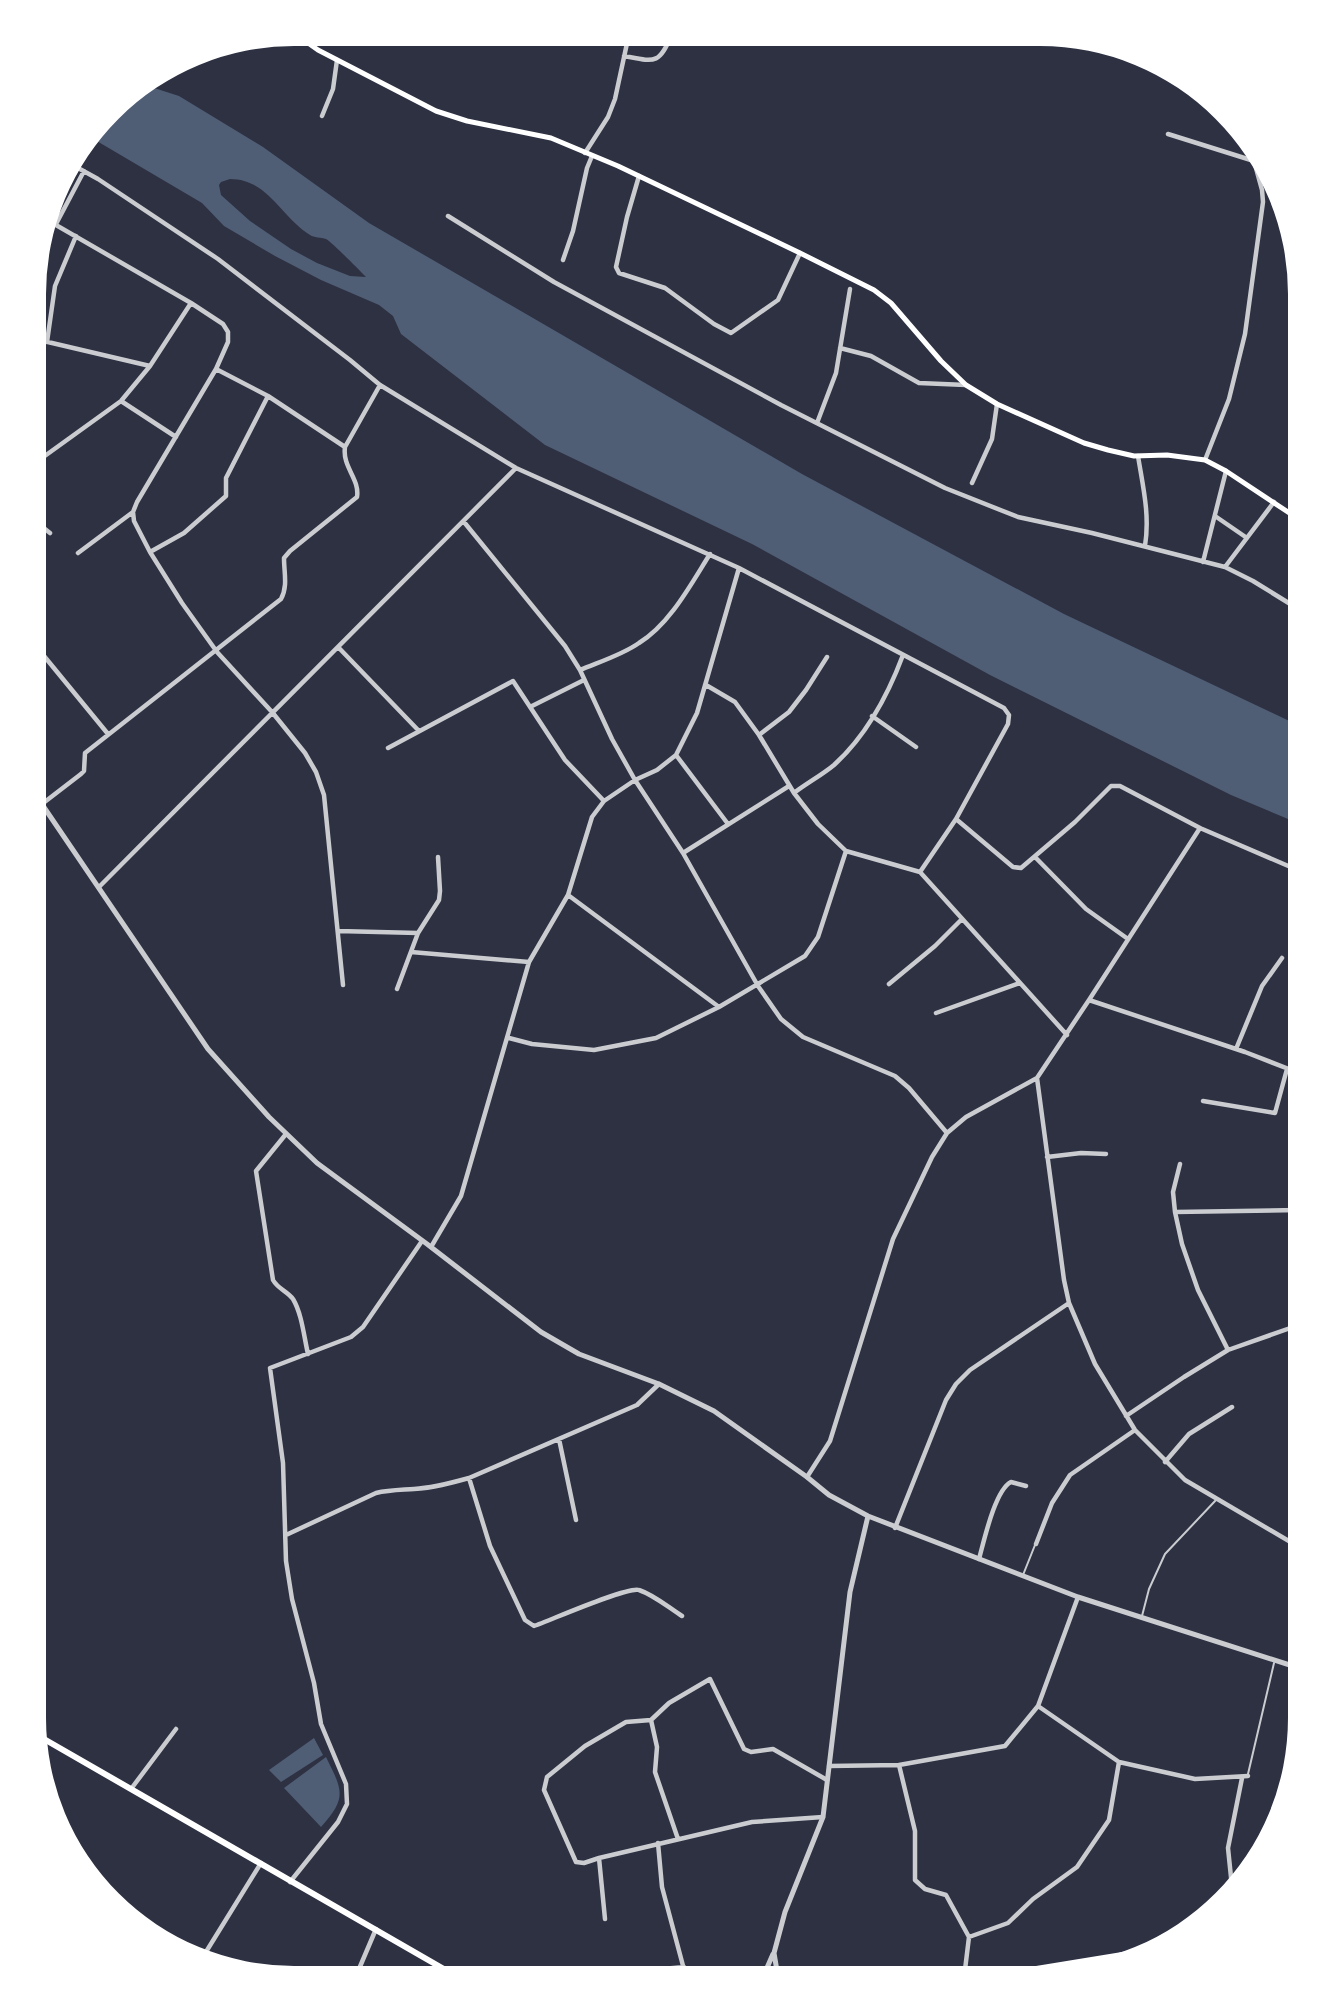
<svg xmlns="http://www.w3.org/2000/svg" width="1333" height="2011" font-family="'Archivo Narrow',sans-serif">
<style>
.water{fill:#4f5d75;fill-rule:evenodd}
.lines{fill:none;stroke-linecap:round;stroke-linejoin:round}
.service{stroke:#caccd0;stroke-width:2}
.minor{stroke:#caccd0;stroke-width:4.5}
.tertiary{stroke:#caccd0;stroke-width:5}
.secondary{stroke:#fff;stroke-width:5}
.primary{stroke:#fff;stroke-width:6}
</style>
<rect width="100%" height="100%" fill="#2d3142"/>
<path class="water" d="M145 85 179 96 263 147 369 223 802 474 1064 614 1300 726V824L1231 795 990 675 752 544 545 445 401 334 393 316 379 305 321 280 275 256 224 226 202 203 90 137 122 98ZM230 179C268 179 281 217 310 235 314 238 321 237 326 239 334 244 359 270 366 277L350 276 317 263 291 249 250 221 221 195 219 185 221 182Z
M314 1738 323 1755 281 1782 269 1770Z
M326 1757C343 1791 347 1798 321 1827L284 1788Z"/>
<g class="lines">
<path class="service" d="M1023 1575 1035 1545
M1142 1616 1149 1589 1165 1554 1216 1500
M1248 1774 1274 1663"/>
<path class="minor" d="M624 56C655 62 659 65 672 34
M322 116 333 89 337 60
M1168 134 1254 161 1262 190 1263 202 1245 334 1229 399 1205 460
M585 153 608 117 615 99 629 34
M69 163 98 179 218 259 350 360 380 385 516 468 739 568 697 713 676 755 657 770 635 780 604 801 592 817 568 895 529 962 461 1196 431 1247
M639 176 627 217 616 267 619 273 665 288 714 324 731 333 778 300 800 253
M448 216 554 282 781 405 945 488 1018 517 1092 533 1225 567 1253 581 1300 610
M49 221 191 303 223 324 228 332V342L216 369 137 502 133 512 134 521 150 552 182 603 217 652 272 712 305 753 316 772 324 795 343 985
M56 224 84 171
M563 260 573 231 587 168 592 156
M35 339 150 366
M47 342 55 286 76 236
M840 348 871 356 919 383 966 385
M216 369 268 396 345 447
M121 401 176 437
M817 423 836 373 850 289
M1138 456C1143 487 1150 515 1145 546
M35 463 121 401 150 366 191 303
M972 483 992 439 997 404
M1215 516 1247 538
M35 521 50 533
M464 522 565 646 580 670 612 739 635 780 683 853 758 986 781 1019 803 1037 895 1076 909 1088 947 1133
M150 552 184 533 226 496V478L268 396
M78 553 133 512
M1203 562 1226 471
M1225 567 1274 502
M739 568 1004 708 1009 715 1008 724 956 819 920 872
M1292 605 1300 577
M35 645 108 734
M339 648 419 731
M580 670C599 662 622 655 639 643 670 624 691 584 710 554
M706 685 735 702 759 735 794 793 818 824 846 851 920 872 1067 1035
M530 707 584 680
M872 716 916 747
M759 735 789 712 806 690 827 657
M388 748 513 681 565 760 604 801
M676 755 728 824
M794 793C807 783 822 775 834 765 866 736 888 695 903 655
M35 812 42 804 81 774 84 771 85 753 281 599C288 586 284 573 284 558L290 551 357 497C360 479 342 467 345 447L380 385
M956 819 1013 867 1021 868 1075 822 1111 786H1120L1200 828 1300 871
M683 853 789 786
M1035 857 1086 909 1128 939
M99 887 516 468
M568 895 719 1007
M338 931 418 933
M411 952 529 962
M889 984 935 946 961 920
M397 989 418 933 439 900 440 891 438 857
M1089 1000 1245 1052 1299 1073
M1295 1002 1299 995
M936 1013 1020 983
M509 1038 532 1044 594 1050 656 1038 719 1007 805 956 818 937 846 851
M1236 1049 1262 986 1282 958
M1037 1078 1064 1280 1069 1303 1095 1364 1135 1430 1185 1480 1299 1547
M1203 1101 1275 1113 1287 1069
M286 1134 256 1171 273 1280C278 1289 287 1291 293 1299 302 1314 304 1337 308 1354
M1047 1157 1081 1153 1106 1154
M1180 1164 1173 1192 1175 1212 1182 1244 1198 1290 1228 1350
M1175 1212 1299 1210
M1126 1416 1184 1377 1228 1350 1299 1325
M559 1439 576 1520
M1165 1462 1189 1434 1232 1407
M807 1477 830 1441 893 1239 932 1157 947 1133 966 1117 1037 1078 1089 1000 1200 828
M469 1478 490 1546 525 1620 534 1626C551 1620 628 1586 639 1590 654 1595 668 1607 682 1616
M895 1528 946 1400 956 1384 970 1370 1069 1303
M286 1535 376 1493C389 1490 401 1490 414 1489 433 1488 451 1483 469 1478L637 1405 659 1384
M1036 1544 1052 1503 1070 1475 1135 1430
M979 1559C984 1541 995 1490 1011 1482L1026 1486
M1038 1706 1078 1597
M651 1720 657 1747 655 1772 678 1839
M899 1765 915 1831V1880L925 1889 946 1895 969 1937
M829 1766 899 1765 1005 1746 1038 1706 1119 1762 1195 1779 1248 1776
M131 1789 176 1729
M823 1817 752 1822 599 1858 584 1863 576 1862 544 1790 547 1777 585 1746 626 1722 651 1720 669 1703 710 1679 744 1749 751 1752 773 1749 827 1780
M658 1843 662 1887 686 1977
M599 1858 605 1919
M290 1882 338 1822 347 1804 346 1784 321 1724 314 1683 292 1599 286 1561 283 1463 270 1368 351 1337 363 1327 422 1241
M1232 1887 1228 1848 1242 1778
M201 1960 261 1863
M603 1972 620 1973 684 1967
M356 1976 376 1929
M964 1978 969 1937 1008 1923 1033 1899 1077 1867 1109 1820 1119 1762"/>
<path class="tertiary" d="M35 794 208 1049 269 1117 317 1163 427 1244 541 1332 579 1354 659 1384 714 1411 807 1477 829 1495 868 1516 1078 1597 1299 1668
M763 1977 773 1954
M778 1977 774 1953 785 1912 823 1817 850 1592 868 1516"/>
<path class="secondary" d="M294 33 318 50 436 111 467 121 551 138 618 166 800 253 874 290 891 303 941 361 966 385 997 404 1084 443 1108 450 1134 456 1167 455 1205 460 1226 471 1300 520"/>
<path class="primary" d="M37 1735 456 1976
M980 1978 1153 1950"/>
</g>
<path d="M0 0H1333V2011H0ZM294 46H1040A248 248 0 0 1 1288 294V1718A248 248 0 0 1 1040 1966H294A248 248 0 0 1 46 1718V294A248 248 0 0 1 294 46Z" fill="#fff" fill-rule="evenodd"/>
</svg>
